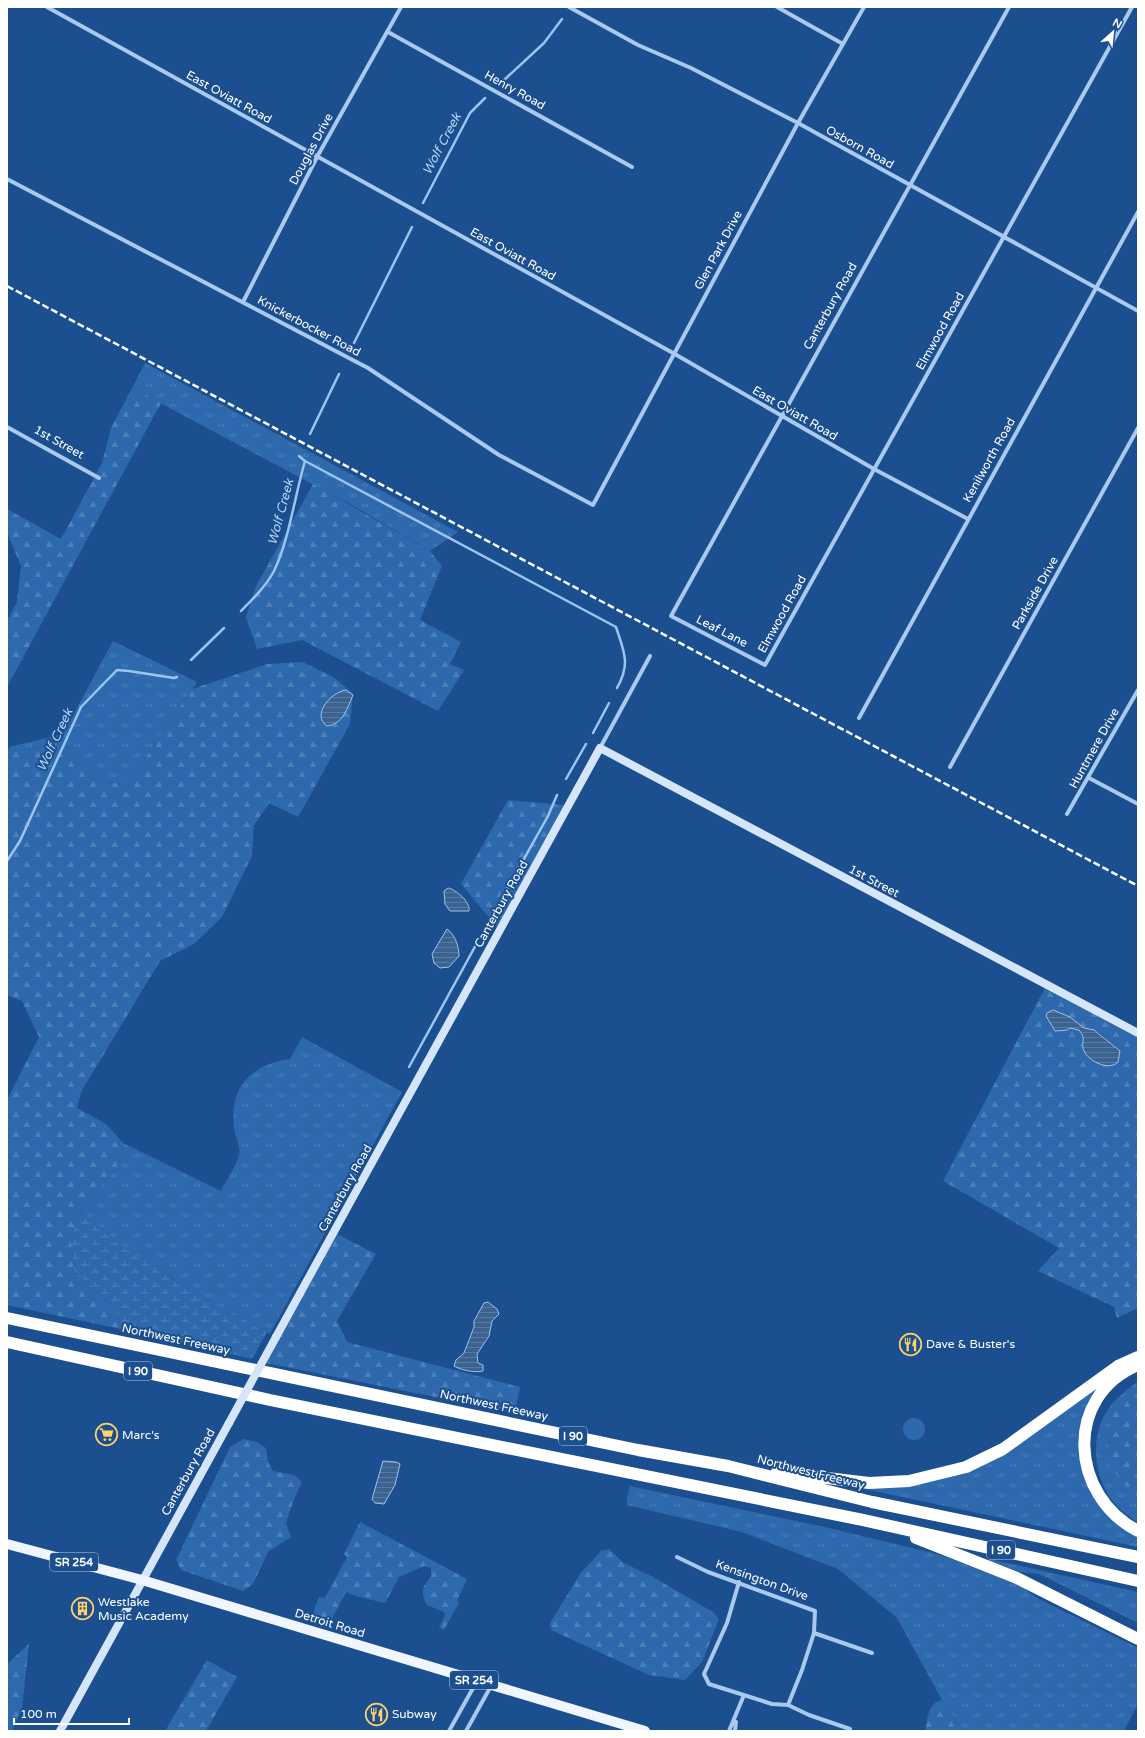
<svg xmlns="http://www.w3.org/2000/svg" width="1145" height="1738" font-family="'Varela Round',sans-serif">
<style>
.grass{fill:url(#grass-tufts)}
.forest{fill:url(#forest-firs);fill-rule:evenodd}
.wetland{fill:url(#wetland-marsh)}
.garden{fill:#2e69ad}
.water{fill:url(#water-rules);stroke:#9cc4f0}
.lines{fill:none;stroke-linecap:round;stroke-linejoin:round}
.stream{stroke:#9cc4f0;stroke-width:2.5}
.street{stroke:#a9c9ee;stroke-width:4}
.secondary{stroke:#d6e6fa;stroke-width:8}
.primary{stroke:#f0f6ff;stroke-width:10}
.highway{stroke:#fff;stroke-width:12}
.rail{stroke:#fff;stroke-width:2.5;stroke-dasharray:7 3;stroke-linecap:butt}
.secondary-bridge{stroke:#d6e6fa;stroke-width:8}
.labels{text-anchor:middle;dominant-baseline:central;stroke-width:4;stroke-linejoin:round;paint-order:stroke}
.shield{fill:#1b4f8f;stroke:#bbcadd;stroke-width:1}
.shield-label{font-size:11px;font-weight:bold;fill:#fff}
.street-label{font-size:12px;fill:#fff;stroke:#1b4f8f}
.poi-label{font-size:12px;fill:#fff;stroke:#1b4f8f;text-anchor:start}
.water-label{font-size:13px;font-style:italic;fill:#b5d3f5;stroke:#1b4f8f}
</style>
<defs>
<pattern id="grass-tufts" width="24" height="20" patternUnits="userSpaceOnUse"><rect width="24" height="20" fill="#2e69ad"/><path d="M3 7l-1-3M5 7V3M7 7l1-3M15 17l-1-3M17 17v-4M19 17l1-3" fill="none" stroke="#4d80b9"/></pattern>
<pattern id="forest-firs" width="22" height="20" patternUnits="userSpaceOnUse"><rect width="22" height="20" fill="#2e69ad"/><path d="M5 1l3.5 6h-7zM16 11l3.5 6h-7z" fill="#4d80b9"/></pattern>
<pattern id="wetland-marsh" width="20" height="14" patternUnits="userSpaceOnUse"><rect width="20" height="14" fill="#2e69ad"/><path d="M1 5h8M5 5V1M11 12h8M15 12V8" fill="none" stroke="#4d80b9"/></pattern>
<pattern id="water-rules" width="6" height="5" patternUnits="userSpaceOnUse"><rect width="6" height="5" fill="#3c6290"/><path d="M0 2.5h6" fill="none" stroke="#597aa1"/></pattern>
</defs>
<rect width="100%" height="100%" fill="#1b4f8f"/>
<path class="grass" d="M145 363 458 532 430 551 357 508 132 388Z
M113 641 197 682 127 785 101 780 65 745 11 752 9 747 63 734Z
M302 1037 402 1092 270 1334 184 1286 120 1245 81 1211 119 1163 123 1143 221 1191C226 1180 236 1167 239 1155 241 1148 235 1136 234 1128 229 1087 251 1064 290 1059Z
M1106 1378 1080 1436 1081 1467 1088 1486 1113 1520 1138 1536V1547L855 1487 962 1471Z
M1138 1381V1523C1127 1515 1114 1506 1107 1493 1093 1468 1091 1432 1109 1408 1117 1397 1127 1390 1138 1381Z
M630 1486 829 1528 937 1554 1017 1583 1037 1598 1138 1648V1704L1124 1731H963L942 1700 897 1618 838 1569 742 1532 627 1505V1497Z
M989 1559 1138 1592V1623L1039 1574 1020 1572 989 1562Z"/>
<path class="forest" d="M132 388 161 403 7 687V621L17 602 21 566 7 533V509L61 539 102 463 111 428Z
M313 484 430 551 442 566 420 620 461 642 450 664 464 670 438 711 302 640 257 649 246 617 256 586Z
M303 662 335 678 353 694 350 724 298 817 269 803 254 825 252 856 222 917 194 944 160 961 81 1092 77 1108 106 1124 123 1143 119 1163 81 1211 71 1237 74 1270 113 1306 125 1330 7 1305V1100L39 1037 22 1001 7 995V746L11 752 65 745 101 780 127 785 192 689 267 664Z
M508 800 564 805 497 927 461 884Z
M1045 988 1138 1037V1308L1117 1318 1114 1307 1038 1271 1059 1248 943 1181ZM1058 1011 1084 1028 1094 1030 1101 1034 1120 1051 1119 1059 1112 1066C1098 1065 1085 1058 1082 1043L1084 1041 1083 1035 1079 1030 1070 1028 1067 1030 1055 1031 1047 1019Z
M335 1233 376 1254 337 1321 347 1342 520 1387 515 1413 266 1363Z
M1138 1389V1498L1129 1490 1109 1465 1107 1438 1112 1413Z
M244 1439 257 1442 266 1448 268 1462 273 1471 294 1475 302 1482 294 1499 286 1523 291 1537 268 1552 253 1584 243 1591 181 1570 176 1560 230 1447Z
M360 1522 467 1579 457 1601 459 1603 444 1630 439 1628 445 1615 444 1612 427 1605C420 1590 422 1589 431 1576V1568L424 1566 399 1577 385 1603 356 1596 346 1592 332 1619 326 1621 312 1616 319 1597 325 1598 347 1557 344 1554Z
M609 1549 624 1563 653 1577 713 1612 719 1619 702 1662 685 1680 649 1675 551 1630 550 1623 580 1574 601 1551Z
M29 1644 22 1708 12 1731H7V1664Z
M207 1660 237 1677 206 1731H165Z
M942 1700 963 1731H925C928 1719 927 1703 942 1700Z"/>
<path class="wetland" d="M81 1211 120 1245 184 1286 267 1332 252 1359 125 1330 113 1306 74 1270 71 1237Z"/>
<path class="garden" d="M903 1429a11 11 0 1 1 22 0a11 11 0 1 1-22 0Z"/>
<path class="water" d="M346 690 353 695C347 709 343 724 327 726 311 715 331 692 346 690Z
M448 888C455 889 471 902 469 911H450L445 904 444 891Z
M447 929C455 934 459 947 459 956L449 967 440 968 434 963 432 954Z
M1053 1010 1070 1017 1084 1028 1094 1030 1120 1051 1118 1062C1109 1071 1091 1062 1085 1053 1079 1043 1088 1040 1079 1030L1070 1028 1067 1030 1055 1031 1046 1016 1047 1013Z
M488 1302 497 1309 499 1314 492 1321 489 1336 477 1354 478 1363 483 1365V1371C474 1373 461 1370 454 1366L456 1360 464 1353 474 1327V1321L484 1303Z
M383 1461 396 1462 400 1464 395 1485 384 1504 375 1503 372 1499Z"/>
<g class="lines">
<path class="stream" d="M503 81 544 43 562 19
M423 203 470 113 485 98
M354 343 412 227
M310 434 339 374
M305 461 616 627C624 652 631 663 617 688
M241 611C253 599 266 586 274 571 289 540 295 495 305 461L299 456
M191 660 224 628
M593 733 609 703
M566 779 586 744
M7 861 20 841 81 707 117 670 129 671 174 678 177 677
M483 932 548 816 557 795
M409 1067 477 943"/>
<path class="street" d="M47 7 673 353 874 469 968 519
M569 7 638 45 691 68 798 123 1138 311
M777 7 843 44
M1009 7 671 616 765 665 1132 7
M388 32 632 167
M7 179 368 368 499 455 593 505 798 123 864 7
M243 302 317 157 401 7
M7 427 99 478
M859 718 1138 212
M600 748 650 656
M950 767 1138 428
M1089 778 1138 804
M1067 814 1138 690
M677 1557 708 1572 815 1611 814 1633 802 1670 788 1705
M739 1582 727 1623 704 1674 709 1684 772 1704 788 1705 809 1715 850 1729
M814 1633 872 1653
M449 1731 477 1681
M466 1731 491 1686
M729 1731 744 1695
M735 1731 736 1722"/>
<path class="secondary" d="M276 1337 600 748 1138 1033
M60 1731 229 1423"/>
<path class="primary" d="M7 1544 142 1580 645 1731"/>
<path class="highway" d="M7 1318 638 1450 728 1466 872 1502 1138 1557
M7 1342 270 1400 863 1520 1138 1581
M1138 1365C1063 1396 1070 1496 1138 1531
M777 1472 869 1483 909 1481 966 1467 1003 1449 1118 1366 1138 1357
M916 1538 1017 1578 1138 1639"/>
<path class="rail" d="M7 286 1138 886"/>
<path class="secondary-bridge" d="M229 1423 276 1337"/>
</g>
<defs>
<symbol id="restaurant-ring" viewBox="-11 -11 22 22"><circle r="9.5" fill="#1b4f8f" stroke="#ffd166" stroke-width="1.5"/><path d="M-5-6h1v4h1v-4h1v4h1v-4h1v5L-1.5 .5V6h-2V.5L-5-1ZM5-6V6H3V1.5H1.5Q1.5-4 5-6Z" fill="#ffd166"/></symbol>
<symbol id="supermarket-ring" viewBox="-11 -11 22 22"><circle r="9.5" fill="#1b4f8f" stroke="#ffd166" stroke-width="1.5"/><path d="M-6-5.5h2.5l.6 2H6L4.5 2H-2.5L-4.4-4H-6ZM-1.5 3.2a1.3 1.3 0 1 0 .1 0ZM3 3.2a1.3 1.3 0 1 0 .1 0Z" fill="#ffd166"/></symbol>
<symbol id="building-ring" viewBox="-11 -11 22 22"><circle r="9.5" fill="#1b4f8f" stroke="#ffd166" stroke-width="1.5"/><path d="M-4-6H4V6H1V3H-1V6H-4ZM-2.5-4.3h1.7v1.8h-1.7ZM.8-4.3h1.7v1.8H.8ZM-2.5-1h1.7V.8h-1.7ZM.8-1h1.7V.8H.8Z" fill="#ffd166"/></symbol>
</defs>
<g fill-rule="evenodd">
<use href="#restaurant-ring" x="898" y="1332" width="25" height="25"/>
<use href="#supermarket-ring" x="94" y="1422" width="25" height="25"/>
<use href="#building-ring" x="70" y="1596" width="25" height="25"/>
<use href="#restaurant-ring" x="364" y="1702" width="25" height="25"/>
</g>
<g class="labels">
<g class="shield">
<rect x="124" y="1362" width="28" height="18" rx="3"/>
<rect x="559" y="1427" width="28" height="18" rx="3"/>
<rect x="987" y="1541" width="28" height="18" rx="3"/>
<rect x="50" y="1553" width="48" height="18" rx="3"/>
<rect x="450" y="1671" width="48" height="18" rx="3"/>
</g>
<g class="shield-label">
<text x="138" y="1371">I 90</text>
<text x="573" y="1436">I 90</text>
<text x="1001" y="1550">I 90</text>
<text x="74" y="1562">SR 254</text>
<text x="474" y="1680">SR 254</text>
</g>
<g class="street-label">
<text transform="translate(515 90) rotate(29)">Henry Road</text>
<text transform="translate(229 97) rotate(29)">East Oviatt Road</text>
<text transform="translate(860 147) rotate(29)">Osborn Road</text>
<text transform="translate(311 149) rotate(-62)">Douglas Drive</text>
<text transform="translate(718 250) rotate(-62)">Glen Park Drive</text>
<text transform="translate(513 254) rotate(29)">East Oviatt Road</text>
<text transform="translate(830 306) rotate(-61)">Canterbury Road</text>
<text transform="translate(309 326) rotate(28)">Knickerbocker Road</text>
<text transform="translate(940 331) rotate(-61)">Elmwood Road</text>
<text transform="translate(795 413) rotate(30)">East Oviatt Road</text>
<text transform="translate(59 442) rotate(29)">1st Street</text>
<text transform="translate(989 460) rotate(-61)">Kenilworth Road</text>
<text transform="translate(1035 593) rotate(-61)">Parkside Drive</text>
<text transform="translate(782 614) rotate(-61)">Elmwood Road</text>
<text transform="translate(722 631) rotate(27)">Leaf Lane</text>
<text transform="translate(1094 748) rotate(-61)">Huntmere Drive</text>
<text transform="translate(874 881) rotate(28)">1st Street</text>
<text transform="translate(501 904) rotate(-61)">Canterbury Road</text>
<text transform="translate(345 1188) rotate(-61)">Canterbury Road</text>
<text transform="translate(176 1339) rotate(12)">Northwest Freeway</text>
<text transform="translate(494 1405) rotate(12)">Northwest Freeway</text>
<text transform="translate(188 1472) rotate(-61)">Canterbury Road</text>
<text transform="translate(811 1472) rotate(14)">Northwest Freeway</text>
<text transform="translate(762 1580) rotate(20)">Kensington Drive</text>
<text transform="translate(330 1623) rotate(17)">Detroit Road</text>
</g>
<g class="poi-label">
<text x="926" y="1344">Dave &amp; Buster's</text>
<text x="122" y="1435">Marc's</text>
<text x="98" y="1602">Westlake<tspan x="98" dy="14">Music Academy</tspan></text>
<text x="392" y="1714">Subway</text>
</g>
<g class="water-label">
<text transform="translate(442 144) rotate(-62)">Wolf Creek</text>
<text transform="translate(281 512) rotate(-75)">Wolf Creek</text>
<text transform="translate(55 740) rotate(-65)">Wolf Creek</text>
</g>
</g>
<rect width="1145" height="1738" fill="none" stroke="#ffffff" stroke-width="16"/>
<g transform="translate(1113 32) rotate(27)" stroke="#1b4f8f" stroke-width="3" paint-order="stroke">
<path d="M0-3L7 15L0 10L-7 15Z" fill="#ffffff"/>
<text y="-6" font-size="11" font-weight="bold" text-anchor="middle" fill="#ffffff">N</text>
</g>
<path d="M14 1718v6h115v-6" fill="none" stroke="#ffffff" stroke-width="2"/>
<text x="20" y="1718" font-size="12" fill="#ffffff" stroke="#1b4f8f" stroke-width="3" paint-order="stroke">100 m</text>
</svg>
